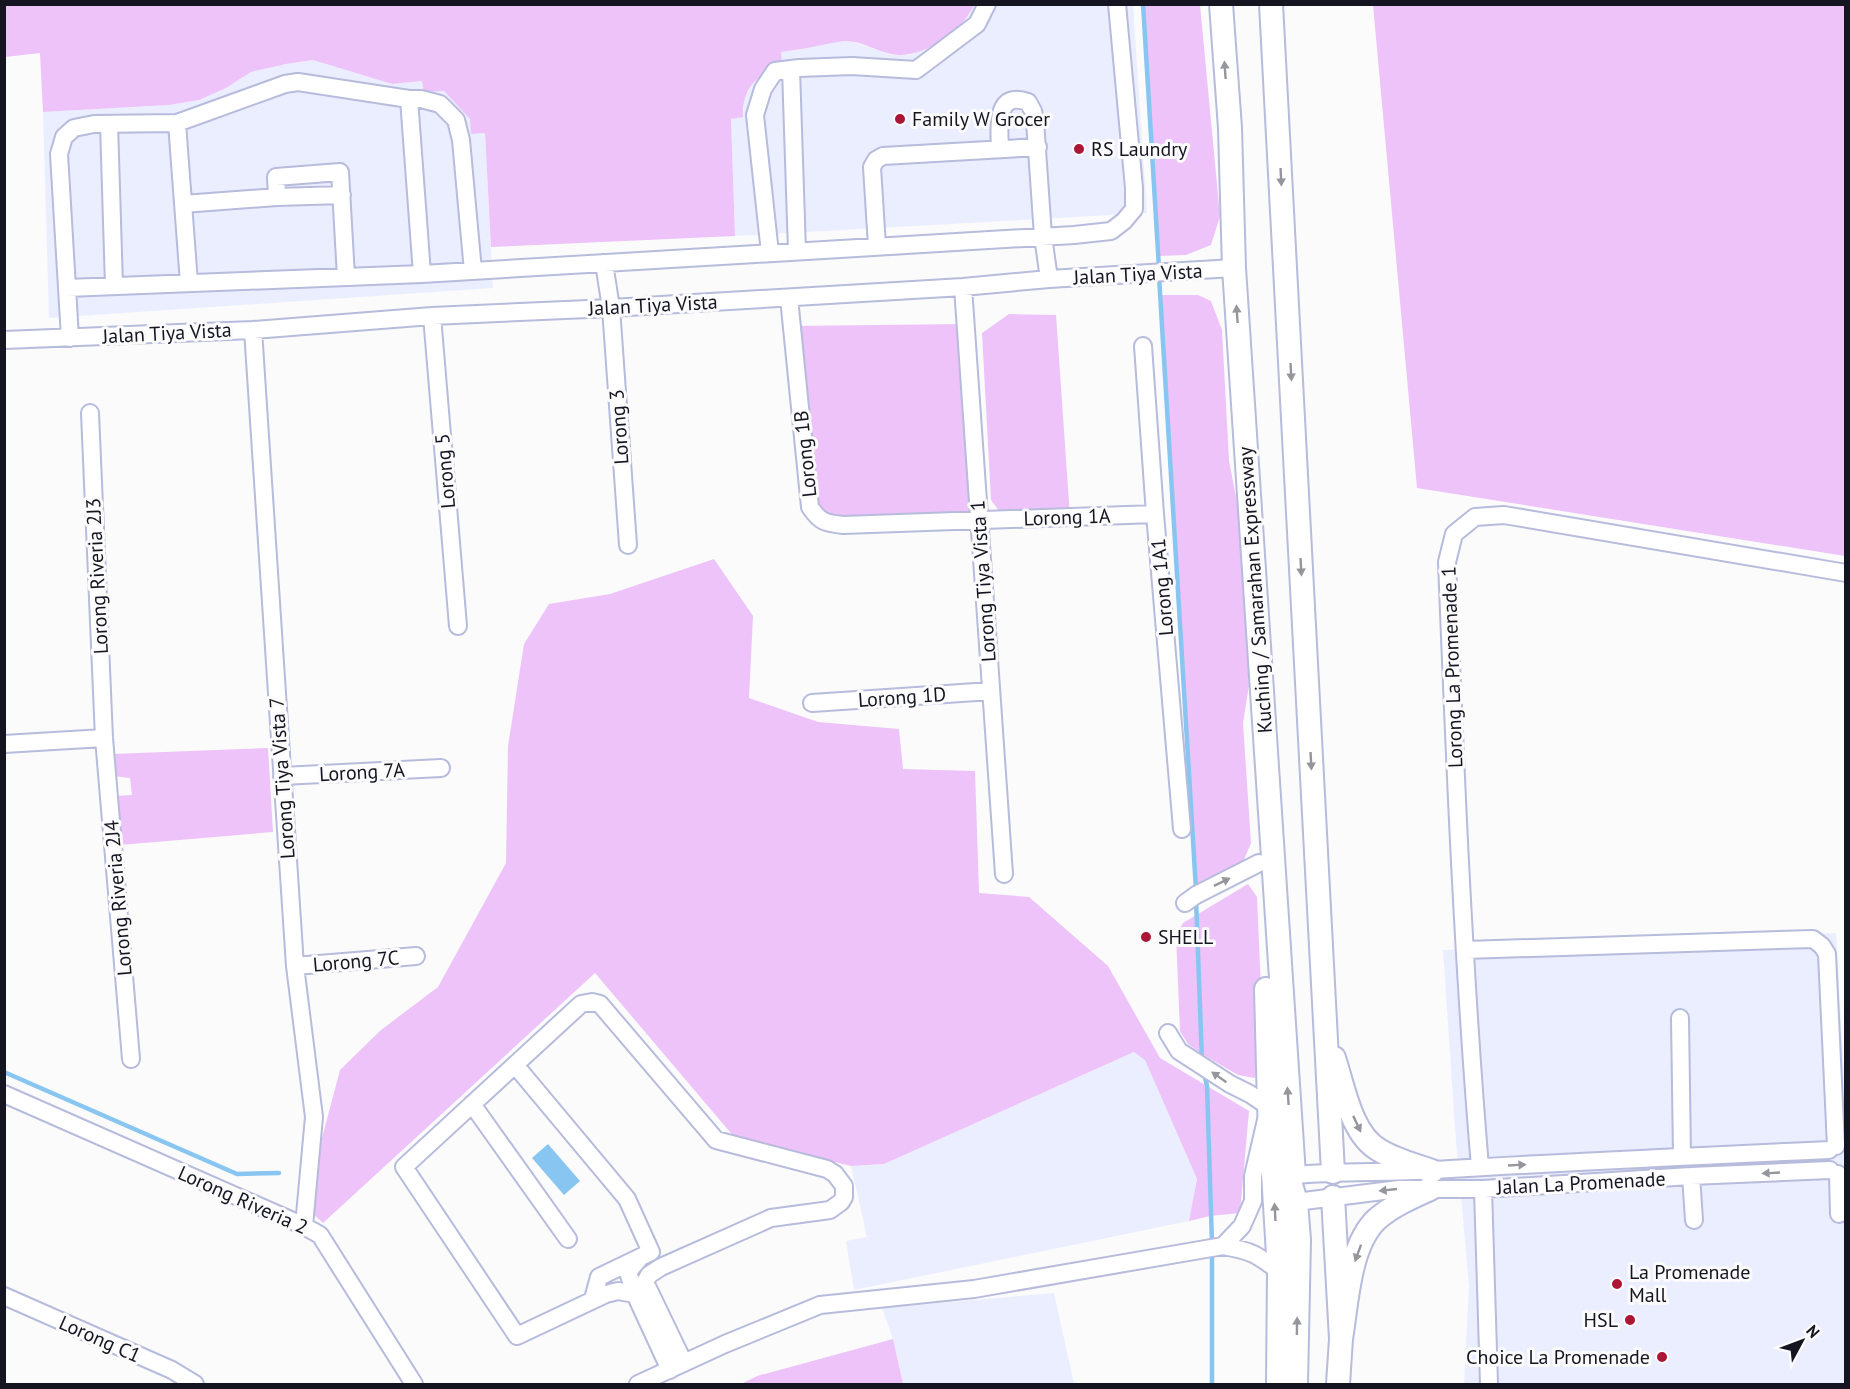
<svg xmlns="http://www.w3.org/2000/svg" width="1850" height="1389" font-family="'PT Sans',sans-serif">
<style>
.built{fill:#ebeeff}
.green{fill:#edc3f9}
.water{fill:#88c6f1}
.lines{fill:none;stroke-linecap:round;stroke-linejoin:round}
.stream{stroke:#88c6f1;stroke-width:4.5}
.minor-casing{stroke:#b7bbdc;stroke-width:20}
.highway-casing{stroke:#b7bbdc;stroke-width:26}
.minor{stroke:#fff;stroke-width:16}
.highway{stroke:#fff;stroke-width:22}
.oneway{fill:#95969b}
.poi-dot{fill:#ab1536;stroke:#fbfbfb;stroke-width:2}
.labels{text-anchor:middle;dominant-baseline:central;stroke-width:6;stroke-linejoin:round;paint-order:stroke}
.poi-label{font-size:20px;fill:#141521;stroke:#fbfbfb;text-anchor:start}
.street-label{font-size:20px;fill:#141521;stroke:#fbfbfb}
</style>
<rect width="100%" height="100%" fill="#fbfbfb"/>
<path class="built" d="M974 5H1133L1147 213 735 236 731 118 743 117 744 98 753 84 781 52 847 40 892 55H909L929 47 947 37 969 15Z
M313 60 392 84 422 81 444 91 485 133 493 288 49 318 43 112 169 105 199 100 226 88 251 72 286 64Z
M1836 933 1846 1112 1845 1384H1464L1469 1286 1455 1129 1443 950Z
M1134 1052 1145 1060 1197 1179 1189 1221 854 1290 846 1241 867 1237 851 1166 884 1164Z
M1054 1293 1074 1384H903L893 1339 882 1308Z"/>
<path class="green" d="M4 5H974C963 31 920 61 891 54 876 51 861 41 846 41 840 41 833 43 827 44 812 47 797 50 781 52L782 64C757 76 742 87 743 117L731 119 735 236 491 247 485 133 471 134 470 119 444 91 424 92 422 81 392 84 313 60 286 64 251 72 226 88 199 100 169 105 43 112 40 53 5 57Z
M1143 5H1200L1220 216 1211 245 1186 255 1158 256Z
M1373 5H1845V556L1417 488Z
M1161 295H1198L1211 301 1222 330 1229 461 1240 517 1249 685 1243 723 1251 843 1243 862 1195 884Z
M1009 314 1056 315 1070 517 1005 519 991 500 982 333Z
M965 324 979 521 817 517 792 326Z
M714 559 753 616 749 698 818 722 899 729 903 769 975 771 979 893 1029 897 1108 966 1160 1058 1249 1111 1240 1213 1210 1216 1189 1221 1197 1179 1145 1060 1134 1052 884 1164 851 1166 735 1138 595 973 323 1223 311 1212 322 1138 340 1070 381 1030 438 987 506 863 508 746 524 644 549 604 610 594Z
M268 748 273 832 120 845 117 796 132 795 130 778 113 776 112 754Z
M1248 884 1257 897 1261 990 1255 1078 1238 1075 1202 1054 1188 1044 1180 1031 1176 935 1183 923Z
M893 1339 903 1384H741L757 1376Z"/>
<path class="water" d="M548 1144 580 1181 564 1195 532 1158Z"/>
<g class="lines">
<path class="stream" d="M1143 4 1159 268
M1159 276 1196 890
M1196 899 1202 1061
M4 1072 237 1174 279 1173
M1204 1073 1207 1086 1212 1244
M1212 1252V1384"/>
<defs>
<path id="minor" d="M791 69 797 251
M409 99 422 274
M177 123 189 283
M109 124 114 286
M1000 148C999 127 995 90 1028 102L1033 111 1035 121 1043 236 1049 279
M277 197 276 177 340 172 346 277
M183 204 277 197 342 195
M877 246 872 167 876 160 883 156 1038 147
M770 253 755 115 763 89 775 71 799 68 852 66 916 70 977 24 987 4
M604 263 611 308 628 545
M963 287 1004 874
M67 288 422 274 1074 235 1111 231 1124 221 1134 209V188L1117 4
M789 298 810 507C820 522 825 523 843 525L1155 514
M432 316 458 626
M253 330 295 966 314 1117 304 1226
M70 338 59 154 64 137 74 128 94 124 177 123 285 84 298 82 409 99H421L440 104 456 120 461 140 473 271
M4 340 253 330 432 316 611 308 963 287 1049 279 1234 268
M1143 346 1155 514 1182 829
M90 413 104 738 131 1059
M812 703 991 691
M4 744 104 738
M282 776 441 768
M1185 903 1196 895 1259 863
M1465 950 1813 939 1822 946 1827 954 1836 1146
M295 966 416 956
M1680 1018 1682 1156
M1168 1033 1179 1051 1230 1084 1250 1094 1269 1107 1253 1176V1201L1242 1226 1223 1246
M515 1065 627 1199 651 1252 599 1277 593 1299
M4 1094 304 1226 320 1235 414 1384
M472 1104 568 1239
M1480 1167C1463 965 1455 764 1447 562L1454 534 1475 517 1504 515 1846 573
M1838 1174 1839 1214
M1294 1175C1341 1171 1388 1173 1434 1170 1566 1162 1697 1156 1829 1150
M1691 1176 1694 1220
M1483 1189 1489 1384
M1296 1202 1399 1189H1483L1691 1176 1830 1170
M639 1259 628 1272 635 1294 670 1370
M635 1294 618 1291 606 1294 517 1336 404 1167 581 1004 592 1002 600 1004 716 1140 827 1169 835 1174 844 1186V1197L841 1202 830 1210 771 1218 661 1267 649 1275 645 1282 684 1363
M4 1296 172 1370 195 1384
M638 1384 725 1344 820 1305 974 1289 1223 1246C1252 1251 1256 1254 1279 1271"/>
<path id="highway" d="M1221 4 1230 128 1234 268 1294 1175
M1271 4 1333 1172
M1266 989 1269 1107 1279 1271 1278 1384
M1334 1058C1344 1088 1351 1134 1379 1150 1395 1160 1415 1165 1432 1171
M1285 1163 1296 1202 1299 1240 1296 1384
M1333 1197 1341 1339 1338 1384
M1341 1339C1347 1303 1349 1245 1377 1219 1392 1206 1412 1197 1430 1189"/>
</defs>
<use href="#minor" class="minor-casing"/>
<use href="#highway" class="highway-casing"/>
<use href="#minor" class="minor"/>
<use href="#highway" class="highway"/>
</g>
<defs><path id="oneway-solid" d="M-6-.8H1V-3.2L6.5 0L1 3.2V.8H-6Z" transform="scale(1.5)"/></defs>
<g class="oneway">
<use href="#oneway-solid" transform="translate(1225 70) rotate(-94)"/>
<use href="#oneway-solid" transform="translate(1281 177) rotate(87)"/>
<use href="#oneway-solid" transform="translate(1237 314) rotate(-94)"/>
<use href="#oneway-solid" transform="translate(1291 372) rotate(87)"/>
<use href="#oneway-solid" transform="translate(1301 567) rotate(87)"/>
<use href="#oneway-solid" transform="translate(1311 761) rotate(87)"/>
<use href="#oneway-solid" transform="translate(1222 882) rotate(-26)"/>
<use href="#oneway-solid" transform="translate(1219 1077) rotate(-145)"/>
<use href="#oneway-solid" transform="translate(1288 1096) rotate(-94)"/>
<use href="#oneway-solid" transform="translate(1357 1124) rotate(65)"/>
<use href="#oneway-solid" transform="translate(1517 1165) rotate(-3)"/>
<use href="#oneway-solid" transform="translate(1771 1173) rotate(177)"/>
<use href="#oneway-solid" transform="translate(1388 1190) rotate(174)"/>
<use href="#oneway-solid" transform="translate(1275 1212) rotate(-93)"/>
<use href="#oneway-solid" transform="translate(1358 1253) rotate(110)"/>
<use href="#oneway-solid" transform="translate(1297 1326) rotate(-89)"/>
</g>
<g class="poi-dot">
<circle cx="900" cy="119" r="6"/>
<circle cx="1079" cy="149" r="6"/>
<circle cx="1146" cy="937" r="6"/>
<circle cx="1617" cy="1284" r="6"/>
<circle cx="1630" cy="1320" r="6"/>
<circle cx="1662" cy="1357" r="6"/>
</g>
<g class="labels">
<g class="poi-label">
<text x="912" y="119">Family W Grocer</text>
<text x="1091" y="149">RS Laundry</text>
<text x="1158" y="937">SHELL</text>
<text x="1629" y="1272">La Promenade<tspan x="1629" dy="23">Mall</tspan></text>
<text x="1618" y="1320" text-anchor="end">HSL</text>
<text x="1650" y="1357" text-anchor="end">Choice La Promenade</text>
</g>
<g class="street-label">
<text transform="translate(1138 274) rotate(-3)">Jalan Tiya Vista</text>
<text transform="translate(653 305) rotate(-3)">Jalan Tiya Vista</text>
<text transform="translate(167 333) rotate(-3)">Jalan Tiya Vista</text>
<text transform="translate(619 427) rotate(-94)">Lorong 3</text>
<text transform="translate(805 454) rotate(-96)">Lorong 1B</text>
<text transform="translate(445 471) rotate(-95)">Lorong 5</text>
<text transform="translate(1067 517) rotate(-2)">Lorong 1A</text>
<text transform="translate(97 576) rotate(-93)">Lorong Riveria 2J3</text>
<text transform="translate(983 581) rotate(-94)">Lorong Tiya Vista 1</text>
<text transform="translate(1162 587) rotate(-95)">Lorong 1A1</text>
<text transform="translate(1255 590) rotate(-94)">Kuching / Samarahan Expressway</text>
<text transform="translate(1452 667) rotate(-92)">Lorong La Promenade 1</text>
<text transform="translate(902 697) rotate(-4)">Lorong 1D</text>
<text transform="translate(362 772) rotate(-3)">Lorong 7A</text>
<text transform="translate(282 778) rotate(-94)">Lorong Tiya Vista 7</text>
<text transform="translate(118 898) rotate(-95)">Lorong Riveria 2J4</text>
<text transform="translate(356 961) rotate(-5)">Lorong 7C</text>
<text transform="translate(1581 1183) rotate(-3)">Jalan La Promenade</text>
<text transform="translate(243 1200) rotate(24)">Lorong Riveria 2</text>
<text transform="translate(100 1339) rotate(24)">Lorong C1</text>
</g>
</g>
<rect width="1850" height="1389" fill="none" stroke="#141521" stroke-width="12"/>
<g transform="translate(1802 1341) rotate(49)" stroke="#fbfbfb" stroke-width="4.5" paint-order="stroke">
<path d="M0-4.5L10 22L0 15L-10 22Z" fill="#141521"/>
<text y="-9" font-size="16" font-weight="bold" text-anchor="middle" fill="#141521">N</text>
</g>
</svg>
